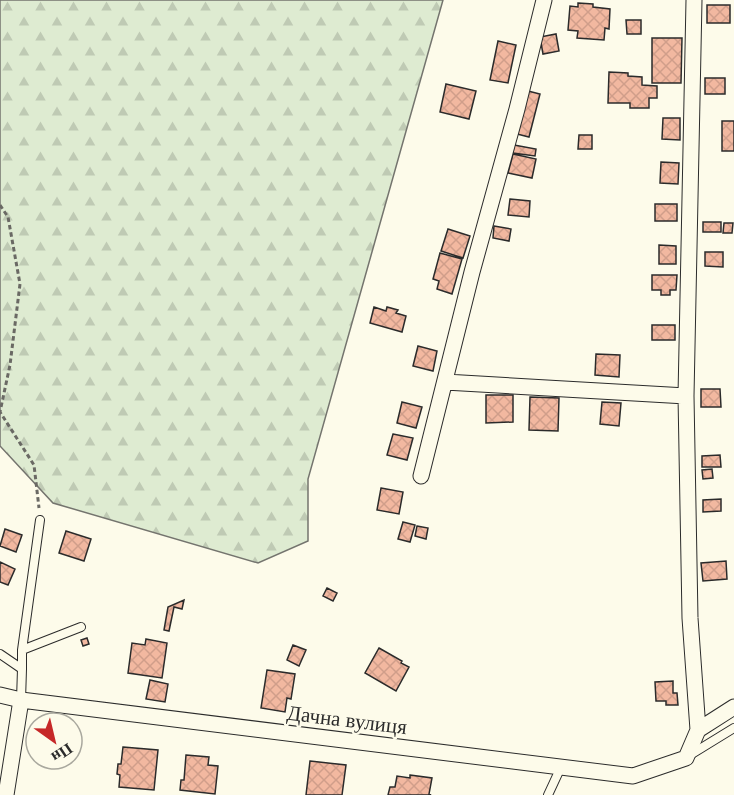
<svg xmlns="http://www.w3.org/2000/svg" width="734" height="795" font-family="'Times New Roman',serif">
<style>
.forest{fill:url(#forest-firs);stroke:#74746e;stroke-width:1.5}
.building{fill:url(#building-cross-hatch);stroke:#2b2b2b;stroke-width:1.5}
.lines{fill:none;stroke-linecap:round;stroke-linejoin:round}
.service-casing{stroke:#2b2b2b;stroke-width:10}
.minor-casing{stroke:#2b2b2b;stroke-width:17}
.path{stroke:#6a6964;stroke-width:3;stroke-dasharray:4.5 3;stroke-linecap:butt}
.service{stroke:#fdfbea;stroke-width:8}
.minor{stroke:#fdfbea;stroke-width:15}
.labels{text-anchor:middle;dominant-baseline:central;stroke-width:4.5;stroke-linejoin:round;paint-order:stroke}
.street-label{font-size:21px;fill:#2b2b2b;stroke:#fdfbea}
</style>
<defs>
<pattern id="forest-firs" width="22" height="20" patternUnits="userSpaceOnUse" patternTransform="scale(1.5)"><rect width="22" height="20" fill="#deebd1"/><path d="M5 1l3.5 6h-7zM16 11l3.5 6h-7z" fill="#bfcab4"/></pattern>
<pattern id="building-cross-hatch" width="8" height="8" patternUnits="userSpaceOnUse" patternTransform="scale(1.5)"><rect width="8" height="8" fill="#f2b8a0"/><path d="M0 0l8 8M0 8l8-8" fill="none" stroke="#d09e8a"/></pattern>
</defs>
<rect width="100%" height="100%" fill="#fdfbea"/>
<path class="forest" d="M0 0H443L308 479V541L258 563 53 503 0 446Z"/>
<path class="building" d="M578 3 593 4V7L610 9 609 29 605 28 604 40 577 38 578 31 568 30 570 6 578 7Z
M707 5H730V23H707Z
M626 20H641V34H627Z
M556 34 559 51 543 54 540 37Z
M652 38H682L681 83H652Z
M498 41 516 45 508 83 490 80Z
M609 72 628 73V76L642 77V85L657 86V98H649V108H630V103H608Z
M705 78H725V94H705Z
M446 84 476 91 469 119 440 112Z
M528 91 540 94 529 137 517 134Z
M663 118H680V140L662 139Z
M722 121H734V151H722Z
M579 135H592V149H578Z
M514 145 536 149 535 156 513 153Z
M513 154 536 159 532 178 508 173Z
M661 162 679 163 678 184 660 183Z
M510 199 530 201 529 217 508 215Z
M655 204H677V221H655Z
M703 222H721V232H703Z
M724 223H733L732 233H723Z
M494 226 511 229 509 241 493 238Z
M448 229 470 236 463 258 441 251Z
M659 245 676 246V264H659Z
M705 252H723V267L705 266Z
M440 253 462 259 452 294 437 289 439 281 433 279Z
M652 275H677L676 290H670V295H661V290H652Z
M374 307 386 311 387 307 398 310 396 313 406 316 402 332 370 323Z
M652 325H675V340H652Z
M418 346 437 351 433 371 413 366Z
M596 354 620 355 619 377 595 375Z
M701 389H720L721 407H701Z
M486 395H513V422L486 423Z
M530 397 559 398 558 431 529 430Z
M402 402 422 407 416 428 397 423Z
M602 402 621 403 619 426 600 424Z
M393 434 413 438 407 460 387 455Z
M720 455 721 467H702V456Z
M712 469 713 478 703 479 702 470Z
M381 488 403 492 399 514 377 510Z
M721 499V511L703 512V500Z
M403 522 415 525 410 542 398 539Z
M417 526 428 528 426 539 415 536Z
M5 529 22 535 16 552 0 546Z
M66 531 91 539 84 561 59 553Z
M726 561 727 579 703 581 701 563Z
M0 562 15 569 8 585 0 582Z
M327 588 337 593 333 601 323 596Z
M184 600 182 609 174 607 169 631 164 630 168 607Z
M87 638 89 644 83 646 81 640Z
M146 639 167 643 162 678 128 673 132 643 145 645Z
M293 645 306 650 299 666 287 660Z
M379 648 402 661 401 663 409 667 396 691 365 673Z
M267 670 295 674 291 699 287 698 285 712 261 708Z
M150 680 168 684 165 702 146 699Z
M673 681V693H677L678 705H666V701H656L655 682Z
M123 747 158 750 154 790 119 787 120 775 117 774 118 764H121Z
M186 755 209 757 208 765 218 766 215 794 180 790 181 780H184Z
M310 761 346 765 342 795H306Z
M410 775 432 778 429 794 431 795H388L390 787H395L397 776 410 778Z"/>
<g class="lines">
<defs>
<path id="service" d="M22 650 40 520
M0 654 22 669 21 700
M22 669V650L81 627
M690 755 734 728
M548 795 561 767"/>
<path id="minor" d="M445 382 686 396
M421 476 472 272 517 109 544 0
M0 695 21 700 633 776 686 758 698 730 690 618 686 396 694 0
M698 730 734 707
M6 795 21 700"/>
</defs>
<use href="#service" class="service-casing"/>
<use href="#minor" class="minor-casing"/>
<path class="path" d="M0 205 8 217 20 284 10 365 0 412 34 465 39 508"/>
<use href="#service" class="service"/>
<use href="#minor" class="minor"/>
</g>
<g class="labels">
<g class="street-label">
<text transform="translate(347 720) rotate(7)">Дачна вулиця</text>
</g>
</g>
<g transform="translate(54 741) rotate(146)"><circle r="28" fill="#fdfbea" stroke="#a9a89e" stroke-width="1.5"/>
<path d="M0-4.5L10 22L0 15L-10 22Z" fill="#c62828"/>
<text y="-9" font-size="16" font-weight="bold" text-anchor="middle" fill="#2b2b2b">Пн</text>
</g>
</svg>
